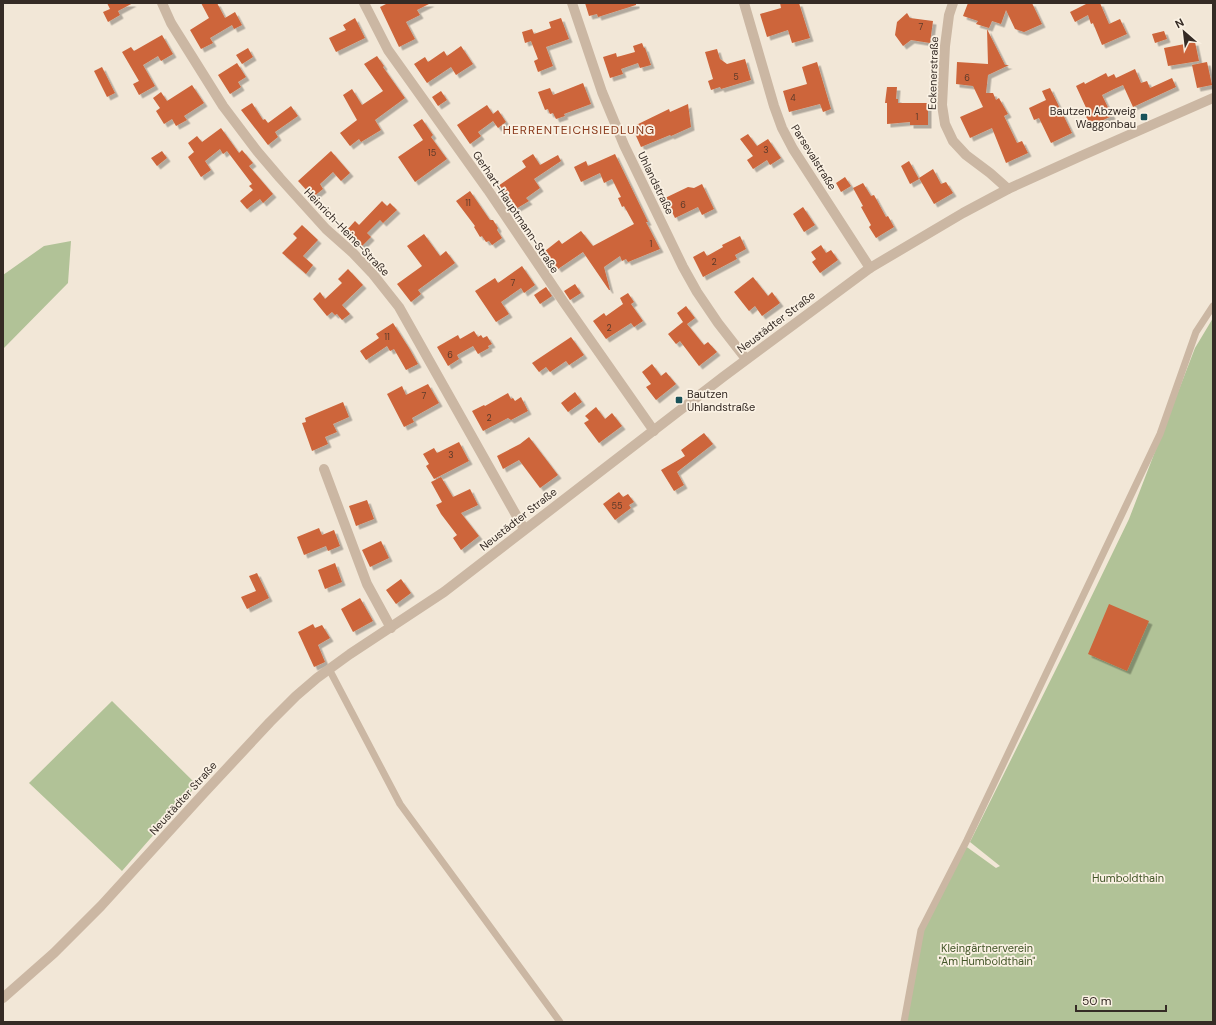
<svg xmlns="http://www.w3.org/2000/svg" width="1216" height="1025" font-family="'DM Sans',sans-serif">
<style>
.green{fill:#b1c297}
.building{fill:#cd653a;filter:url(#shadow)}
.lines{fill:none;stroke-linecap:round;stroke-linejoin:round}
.service{stroke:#cbb7a3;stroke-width:7}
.minor{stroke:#cbb7a3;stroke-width:10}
.tertiary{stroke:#cbb7a3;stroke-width:10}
.poi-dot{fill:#195259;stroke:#faf1e3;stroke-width:1.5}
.labels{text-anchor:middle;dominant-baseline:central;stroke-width:3.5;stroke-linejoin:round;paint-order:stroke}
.number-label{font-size:9px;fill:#5b3a2a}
.street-label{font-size:11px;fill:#352b25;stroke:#faf1e3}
.poi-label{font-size:11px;fill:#352b25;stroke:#faf1e3;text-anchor:end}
.park-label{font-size:11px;fill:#425528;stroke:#faf1e3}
.neighbourhood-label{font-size:12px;letter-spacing:1px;fill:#89391a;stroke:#faf1e3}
</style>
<defs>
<filter id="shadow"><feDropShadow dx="3.5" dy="3.5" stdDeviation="0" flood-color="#0004"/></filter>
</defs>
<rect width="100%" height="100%" fill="#f2e7d7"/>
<path class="green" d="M71 241 68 283 3 349V275L44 246Z
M1213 318V1022H904L921 930 964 845 996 868 1000 866 970 842 1066 649 1129 519 1195 348Z
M112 701 197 785 122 871 29 783Z"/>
<path class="building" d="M107 3H133L118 11 120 15 108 22 103 12 110 9Z
M201 3H217L225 18 235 12 242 25 234 29 232 25 210 38 213 43 201 49 190 30 209 18Z
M388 3H431L417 10 420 15 406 22 415 39 399 47 380 7Z
M585 3H636V5L598 17 597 14 589 16Z
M780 3H799L810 38 792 43 788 30 767 37 760 14 781 8Z
M968 3H1032L1042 24 1024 32 1015 29 1006 10 1001 24 992 21 989 28 976 24 978 21 963 16Z
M1088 3H1100L1109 24 1120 19 1127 34 1102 45 1093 23 1091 24 1088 15 1075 22 1070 12Z
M907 13 910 18 933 21 930 43 911 40 903 46 895 35 897 22Z
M355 18 365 38 336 52 329 38 346 30 343 25Z
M561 18 569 39 546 47 553 66 538 72 534 61 538 59 531 41 525 43 522 32 532 29 534 34 551 28 549 22Z
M987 29 1005 65H1009L988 75 986 93H993L996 100 999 98 1000 100 1008 114 1004 116 1017 143 1022 141 1028 153 1006 163 992 128 970 138 960 117 983 107 973 86 956 84 957 62 988 64Z
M1164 31 1167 39 1155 43 1152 34Z
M162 35 173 54 161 61 158 56 143 65 155 86 139 95 133 84 139 81 122 52 131 47 134 51Z
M1195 42 1199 61 1168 66 1164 48Z
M642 43 644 48H645L651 65 640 68 638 63 621 69 623 74 610 78 603 57 616 53 617 57 635 52 633 46Z
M461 46 473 64 456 75 451 67 427 83 414 64 425 57 428 62 444 51 447 56Z
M248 48 253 57 242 64 236 55Z
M717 49 720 59 727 64 745 59 751 80 721 89 720 87 711 90 708 81 713 79 705 52Z
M377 56 384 66 383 67 405 98 375 120 381 130 361 142 359 139 350 146 340 133 357 120 343 95 352 89 362 105 383 91 364 64Z
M817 62 831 109 823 112 820 104 789 112 783 91 807 84 802 67Z
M1207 62 1212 85 1197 88 1192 65Z
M237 63 246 77 238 82 241 87 230 94 218 75Z
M102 67 115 93 107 97 94 71Z
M1135 69 1141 83 1147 81 1150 88 1172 78 1176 87 1133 107 1123 85 1114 89 1102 95 1112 116 1090 126 1085 114 1088 112 1076 86 1084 82 1085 84 1106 73 1108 77 1114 74 1116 78Z
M583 83 591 104 564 114 565 116 556 119 553 113 550 114 548 109 545 110 538 92 550 88 553 95Z
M192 85 204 103 184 116 187 120 176 126 172 119 164 124 156 111 160 108 153 98 161 92 167 101Z
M887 87H897L896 99H898V103H928V125H910V122L887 124V103H885Z
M1050 88 1072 133 1051 143 1039 118 1034 120 1029 108 1046 100 1042 91Z
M441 91 447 100 438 106 432 97Z
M252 103 263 120 265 119 268 123 291 106 298 116 275 132 278 137 268 145 241 110Z
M688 104 691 127 671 136 670 135 641 147 632 127 669 109 670 112Z
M487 105 493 114 498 110 506 122 498 128 493 121 478 132 481 136 470 144 457 125Z
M422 119 433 135 431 137 447 159 415 182 398 157 423 140 413 125Z
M221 128 239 153 242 150 253 163 249 166 273 194 263 203 260 199 247 209 240 201 253 190 249 186 252 184 227 151 223 154 220 149 205 161 211 170 201 177 188 157 194 152 188 143 197 136 202 142Z
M748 134 757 146 768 139 781 158 770 165 767 160 753 169 747 160 753 156 740 139Z
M162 151 167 158 157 166 151 158Z
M331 151 350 173 341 181 333 172 320 184 323 189 313 197 298 181Z
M533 154 540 165 558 155 561 161 534 179 540 188 526 198 529 201 514 210 498 186 526 167 522 161Z
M615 154 633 191 648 222H646L660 249 628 262 626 259 622 261 620 256 604 267 610 290H609L583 252 558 269 545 251 559 240 562 244 581 231 593 246 634 224 624 206 622 207 618 198 621 197 612 179 604 183 600 173 581 182 574 167 586 161 588 166Z
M909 161 919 179 910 184 901 166Z
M933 169 941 184 946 182 953 193 934 204 919 178Z
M845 177 851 186 841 192 836 183Z
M863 183 871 196 874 195 886 217 888 216 894 227 876 238 869 227 871 225 861 207 863 206 853 188Z
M702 184 714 209 702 215 698 207 675 218 665 198 688 187 694 188Z
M470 191 490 220H493L498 228 497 230 502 238 492 245 489 241 486 242 482 236 480 237 474 227 475 226 456 201Z
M382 201 387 206 390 203 397 210 383 223 380 220 367 233 371 237 362 246 346 231 355 221 359 225Z
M803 207 815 225 804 232 793 214Z
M302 225 318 240 303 256 313 265 306 274 282 253 297 238 293 234Z
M424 234 440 256 446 251 455 263 418 290 421 294 411 302 397 284 422 266 407 246Z
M740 236 746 249 735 255 737 259 703 277 693 257 704 251 707 256 723 247 722 245Z
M821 245 826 253 831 250 838 260 820 273 812 262 816 259 811 252Z
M522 266 535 285 524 293 521 288 501 302 509 314 496 322 475 291 495 278 498 283Z
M348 269 363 285 342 305 350 314 342 320 337 314 335 315 332 312 327 316 313 299 320 292 325 299 342 283 338 279Z
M753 277 768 296 772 292 780 303 762 316 755 306 749 311 734 292Z
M575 284 581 293 570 300 564 291Z
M546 287 552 296 540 304 534 295Z
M628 293 634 302 631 304 643 321 634 327 631 323 606 339 593 321 604 313 606 316 623 304 620 298Z
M686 306 695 318 687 324 704 345 708 342 717 352 699 366 680 341 676 344 668 334 683 322 677 313Z
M393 323 409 348 418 364 406 370 394 349 390 351 387 346 366 360 360 351 379 338 376 334Z
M474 331 478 337 481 335 483 338 487 336 492 344 488 346 489 348 478 354 473 346 457 355 459 359 448 366 437 347 458 335 460 339Z
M571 337 584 355 569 365 566 361 550 372 546 367 539 372 532 363Z
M652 364 661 376 666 372 676 384 656 400 646 387 651 384 642 372Z
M428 384 439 403 412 418 414 422 404 427 387 394 402 386 406 395Z
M575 392 582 402 568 412 561 403Z
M508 393 511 399 513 398 515 401 521 397 528 411 511 420 508 418 483 431 472 411 484 405 485 406Z
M343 402 349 417 333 424 337 432 325 437 328 444 312 451 302 423 306 422 305 418Z
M596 407 605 419 612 413 622 426 599 443 584 423 589 420 585 416Z
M704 433 713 444 677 472 684 485 674 491 661 470 685 456 681 450Z
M529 437 558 475 540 488 519 460 503 469 497 456 520 444Z
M459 442 469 461 434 479 426 466 429 464 423 454 434 448 437 453Z
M441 477 453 497 470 489 478 505 461 513 479 536 461 550 453 538 457 535 441 514 436 505 442 502 431 482Z
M619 492 623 497 628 494 634 502 629 505 631 508 615 520 603 504Z
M367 500 374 519 356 526 349 506Z
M319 528 322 535 334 530 340 546 328 551 326 546 304 555 297 537Z
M381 541 389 558 370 567 362 550Z
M335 563 342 582 325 589 318 570Z
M257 573 269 598 247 609 241 597 256 591 249 576Z
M401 579 411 593 396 604 386 590Z
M360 598 373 621 353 632 341 609Z
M1109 604 1149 621 1127 671 1088 654Z
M313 624 315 628 322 625 330 638 318 645 325 662 314 667 298 632Z"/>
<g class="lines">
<path class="service" d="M329 669 400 804 560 1022
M904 1022 921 930 967 840 1160 434 1196 332 1213 306"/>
<path class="minor" d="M162 3 171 23 223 106 257 151 280 178 326 229 353 253 372 273 399 307 524 529
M364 3 388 50 488 190 565 304 654 431
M572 3 602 92 624 145 683 267 697 292 718 323 746 359
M744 3 774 106 782 128 793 149 870 268
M953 3 949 15 945 46 942 105 945 124 953 141 966 155 990 173 1008 189
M324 469 367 584 391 628"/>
<path class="tertiary" d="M3 998 54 953 101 906 204 793 270 722 296 696 317 678 350 654 444 592 723 377 870 268 963 213 1008 189 1081 156 1213 98"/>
</g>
<g class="poi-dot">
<rect x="1140" y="113" width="8" height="8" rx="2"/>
<rect x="675" y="396" width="8" height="8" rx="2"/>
</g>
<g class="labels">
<g class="number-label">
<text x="921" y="27">7</text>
<text x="736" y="77">5</text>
<text x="967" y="78">6</text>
<text x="793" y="98">4</text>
<text x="917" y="117">1</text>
<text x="766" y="150">3</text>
<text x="432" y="153">15</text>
<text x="468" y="203">11</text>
<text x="683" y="205">6</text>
<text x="651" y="244">1</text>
<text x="714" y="262">2</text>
<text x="513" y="283">7</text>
<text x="609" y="328">2</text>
<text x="387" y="337">11</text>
<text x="450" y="355">6</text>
<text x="424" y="396">7</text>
<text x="489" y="418">2</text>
<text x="451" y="455">3</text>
<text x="617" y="506">55</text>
</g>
<g class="street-label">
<text transform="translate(933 73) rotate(-88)">Eckenerstraße</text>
<text transform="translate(814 157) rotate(58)">Parsevalstraße</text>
<text transform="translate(656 183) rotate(64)">Uhlandstraße</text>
<text transform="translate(516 212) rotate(56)">Gerhart-Hauptmann-Straße</text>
<text transform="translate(347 232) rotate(46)">Heinrich-Heine-Straße</text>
<text transform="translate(776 322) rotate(-37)">Neustädter Straße</text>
<text transform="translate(518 519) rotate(-38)">Neustädter Straße</text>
<text transform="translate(183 798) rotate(-48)">Neustädter Straße</text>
</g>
<g class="poi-label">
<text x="1136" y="111">Bautzen Abzweig<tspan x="1136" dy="13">Waggonbau</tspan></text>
<text x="687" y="394" text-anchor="start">Bautzen<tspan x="687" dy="13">Uhlandstraße</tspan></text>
</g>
<g class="park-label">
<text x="1128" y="878">Humboldthain</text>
<text x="987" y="948">Kleingärtnerverein<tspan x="987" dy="13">"Am Humboldthain"</tspan></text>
</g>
<g class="neighbourhood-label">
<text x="579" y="130">HERRENTEICHSIEDLUNG</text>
</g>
</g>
<rect width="1216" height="1025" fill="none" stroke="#352b25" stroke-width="8"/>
<g transform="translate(1184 32) rotate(332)" stroke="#faf1e3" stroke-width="3" paint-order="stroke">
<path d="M0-3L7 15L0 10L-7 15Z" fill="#352b25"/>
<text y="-6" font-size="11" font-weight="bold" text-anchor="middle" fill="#352b25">N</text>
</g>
<path d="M1076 1005v6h90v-6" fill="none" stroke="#352b25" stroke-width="2"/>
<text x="1082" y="1005" font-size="12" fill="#352b25" stroke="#faf1e3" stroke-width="3" paint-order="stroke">50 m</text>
</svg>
